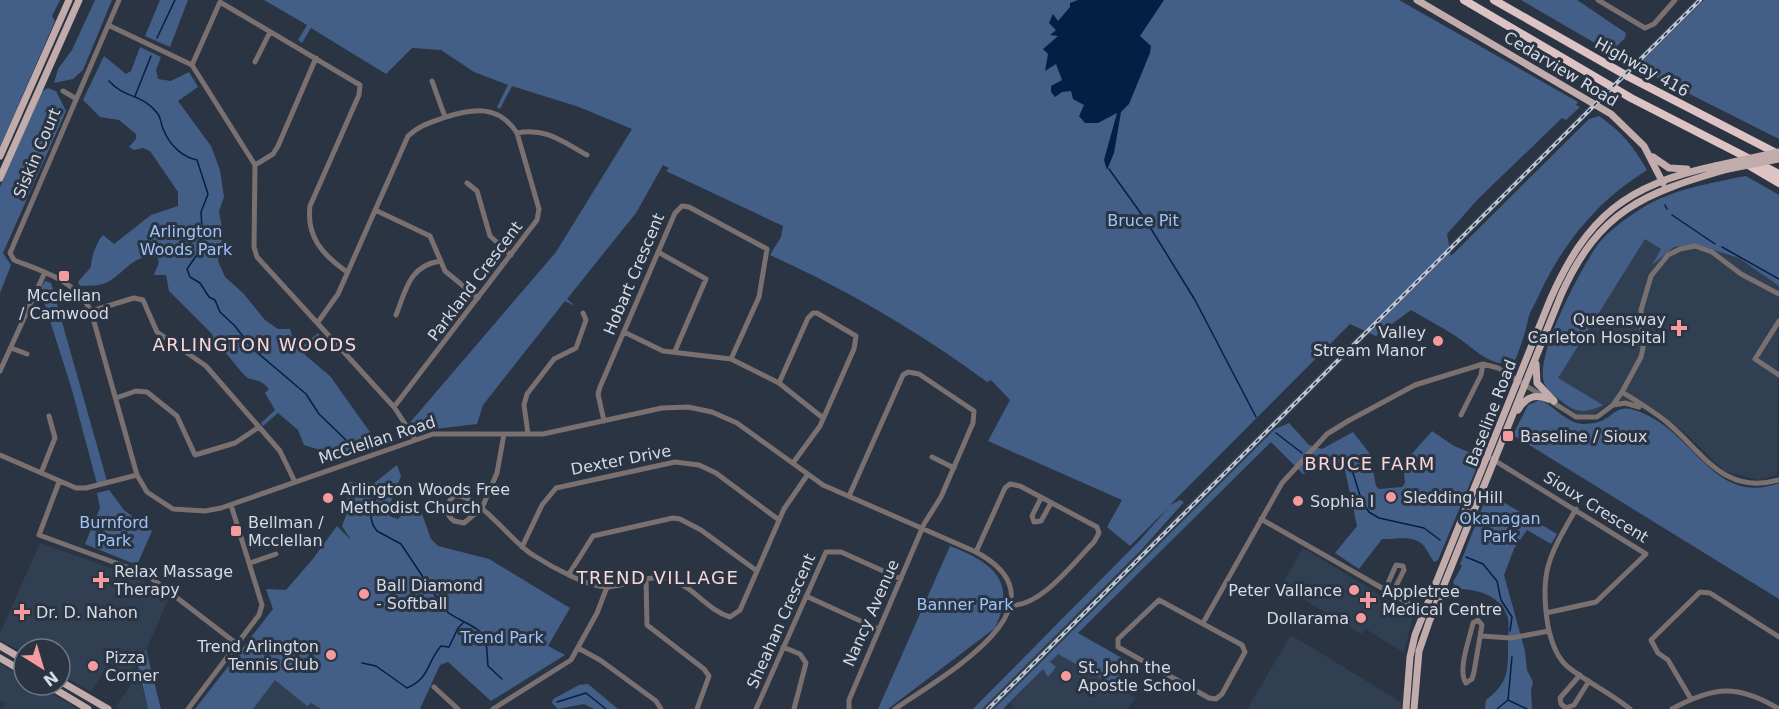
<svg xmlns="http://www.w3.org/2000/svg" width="1779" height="709" font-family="'DejaVu Sans',sans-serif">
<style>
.built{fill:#313f53}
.green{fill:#435f87}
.water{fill:#041f44}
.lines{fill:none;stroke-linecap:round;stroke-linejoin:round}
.stream{stroke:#041f44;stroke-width:1.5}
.minor{stroke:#7a7070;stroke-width:5}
.major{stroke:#c1abab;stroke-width:7}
.highway{stroke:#ddc3c3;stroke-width:8}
.rail-casing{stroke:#c1c7d2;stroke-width:4}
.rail{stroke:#2a3443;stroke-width:1.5;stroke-dasharray:4.5;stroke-linecap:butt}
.major-bridge{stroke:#c1abab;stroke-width:7}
.poi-dot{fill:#f59b9d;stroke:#2a3443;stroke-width:2}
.labels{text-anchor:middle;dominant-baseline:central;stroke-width:6;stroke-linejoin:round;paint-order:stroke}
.street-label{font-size:16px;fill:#d5dbe5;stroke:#2a3443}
.park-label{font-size:16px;fill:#9ec3f8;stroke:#2a3443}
.poi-label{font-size:16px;fill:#d5dbe5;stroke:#2a3443;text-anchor:start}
.neighbourhood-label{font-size:18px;letter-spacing:1.5px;fill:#fbd8d7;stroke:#2a3443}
</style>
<rect width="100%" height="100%" fill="#2a3443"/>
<path class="built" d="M1695 0H1704L994 709H982Z
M1638 232 1682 236 1744 256 1779 279 1777 475 1759 480 1724 471 1686 434 1650 406 1623 400 1610 403 1596 413 1577 415 1548 391 1549 377Z
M40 543 140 578 168 600 146 650 130 676 109 663 91 692 60 674V649H24V653L0 640V633Z
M1303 548 1413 615 1404 653 1366 629 1361 634 1281 586Z
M1291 635 1401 702V709H1247Z
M1057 653 1136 698 1127 709H1013L1011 703Z
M0 664 24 678V685H37L78 709H2L5 704 0 700Z
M139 672 148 709H121L116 707Z
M275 680 321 709H253Z"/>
<path class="green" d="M0 0H60L52 16 55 21 0 147Z
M95 0H112L83 70 73 79 54 83 58 69 72 50Z
M160 0H188L170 47 145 36Z
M264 0H1399L1578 102 1576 105 1580 107 1566 120 1562 118 1479 198 1447 234 1451 256 1589 119 1599 116C1621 131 1634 147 1647 170 1598 200 1563 243 1539 295 1536 303 1529 312 1528 320 1525 334 1521 346 1515 360 1494 372 1473 347 1457 337 1442 327 1426 319 1411 310L1376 336 1350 324 1170 505 1180 500 1184 502 1143 548 982 709H973L1141 539 1169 507 1130 546 1107 527 1122 500 988 441 1010 400 991 380 987 382C918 331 847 290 770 255L781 237 783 226 666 171 669 168 663 165 636 213 567 299 575 306 565 301 483 405 477 424 401 433 556 252 632 129 579 107 512 86 500 109 497 107 508 85 474 72 441 50 412 48 386 74 311 28 302 43 298 40 307 25Z
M1521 0H1577L1626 33 1625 38 1614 49H1605Z
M1704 0H1779V139L1642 70 1640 63Z
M140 47 161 57 156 70 158 79 171 81 189 72 198 87 178 101 211 146 220 170 224 197 219 211 223 234 218 261 225 277 243 293 265 320 278 329H290L294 342 304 345 318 333 320 336 305 350V355L330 376 372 435 376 442 357 452 322 463 317 449 304 445 298 430 278 413 263 426 261 423 275 410 265 393 269 389C260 378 257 382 248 378 242 375 224 348 214 341L212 334 169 291 166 275H154L159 262 157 257C136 252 124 273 108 282 98 287 90 285 80 286L78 282 91 267C90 260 98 239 103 235L114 244 151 215 178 206V192L150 151 143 148 134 150 129 147 136 139V134L119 120 100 117 83 100 104 56 126 74 131 71Z
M48 88 56 91 66 111 3 253 11 265 0 293V187L41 92Z
M1746 176 1779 195V286L1739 258 1695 244 1674 247 1652 265 1661 249 1645 239 1558 378 1603 405C1589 412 1578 414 1565 404 1559 399 1549 392 1545 385 1532 359 1580 271 1596 247 1605 233 1628 217 1642 208 1673 189 1711 183 1746 176Z
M45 281 51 283 107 481 97 484 72 390 40 289Z
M1540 400C1556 407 1567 424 1584 424 1622 424 1607 392 1656 420 1698 445 1720 505 1779 483V599L1513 435 1528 405Z
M1289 423 1309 445 1322 449 1353 432 1370 454 1376 486 1379 489 1402 487 1405 483 1403 464 1432 431 1454 446 1481 457 1438 560 1434 562C1430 557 1428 551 1424 546 1413 534 1396 540 1382 539L1359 569 1335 553 1357 526 1345 470 1337 462 1303 474 1271 442 1078 633 1129 662 1115 686 1058 654 1050 662 1056 667 1048 677 1043 669 1003 709H994L1275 429Z
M397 465 401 476 390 504 389 516 398 519 408 506 422 514 431 539 438 546 489 559 570 608 548 646 565 655 491 701 448 662 440 665 420 709H321L311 703 307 706 275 680 253 709H195L273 609 266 589 286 590 312 560 337 526 351 540 342 526 349 508 345 486 347 481 354 483 362 480 373 484Z
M109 490 124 510 152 531 137 565 85 544 100 508 97 493Z
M1488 493 1557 534 1551 544 1527 530 1514 549 1504 575 1525 651 1527 670 1533 682 1531 690 1532 709H1485L1486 700C1509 682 1508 671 1508 643 1508 635 1510 622 1507 615 1499 595 1477 589 1457 589L1453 582 1462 566 1460 564Z
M950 546C991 562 1018 580 995 628L888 709H878Z
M146 650 161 709H148L138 665Z
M588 684 618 709H594L584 704 558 709 552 703 553 699 579 685Z"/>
<path class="water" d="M1078 0H1164L1140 36 1151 46 1150 53 1129 104 1121 112 1114 153 1107 170 1104 160 1117 113 1098 123H1085L1079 116 1084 105 1073 99 1071 91 1062 92 1055 97 1051 92V86L1062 80 1056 64 1045 71 1048 54 1043 49 1058 36 1050 35 1056 30 1049 23 1053 14 1058 21 1070 7V3Z"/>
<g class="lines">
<path class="stream" d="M157 38 175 0
M109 81C125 99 144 94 158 114 161 118 161 126 164 131 170 145 182 157 197 160L208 194 201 212 203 246 187 269 190 277 200 283 209 297 215 300 220 312 234 325 253 349 306 394 319 414 346 440
M135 96 151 56
M1109 169 1145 219 1195 300 1256 417
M1665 205 1667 209
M1672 215 1715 244
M1722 247 1779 279
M1276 433 1302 453
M1315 460 1326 462 1334 455 1353 463V473L1362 502 1369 512 1379 518 1424 528 1440 540
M379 484 371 518 373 525 377 531 401 544 445 610C455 620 478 625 484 637 488 645 487 658 488 666L502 679
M1466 557 1483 564 1497 581 1501 600 1512 617 1510 631
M362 663 376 666 407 688C431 677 426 663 441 646L449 647 458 628 463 623
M1508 700 1512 657
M557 702 586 693 606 709
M1497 709 1508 700 1527 709"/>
<path class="minor" d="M119 0 10 253 14 260C44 272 75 280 91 311L137 475 147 492 173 509 205 511 221 508 433 434H543L662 408 688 407 712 412 737 423 823 485 976 552C1075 605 939 678 895 709
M1598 0 1645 28 1654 24 1675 0
M108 25 192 65 255 165 254 247 257 257 394 407 415 439
M255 62 270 32
M192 65 220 2 360 85 359 95 310 206C306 237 323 255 347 272
M432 81 445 117
M63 91 75 98
M517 133C545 127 563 142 587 155
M255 165 273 154 278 146 316 58
M467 183 477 191 490 236 511 255
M375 210 430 236 445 271 478 298
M658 252 706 279 675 351
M91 311 134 298 143 300 157 332 206 366 280 451 295 482
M396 315C406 290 409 266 440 261
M1779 321 1755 359 1779 375
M318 322 338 294 408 136C419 125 432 122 446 117 474 108 499 105 517 133L539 209 537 220 394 407
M624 332 663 351 731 359 779 383 823 418
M11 348 27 354
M0 371 45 272
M779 383 808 318 813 313H817L856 336 854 349 820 426 793 463
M1622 392C1638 402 1655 412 1669 424 1705 455 1724 495 1779 480
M116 398 136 391 147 392 177 416 195 455 235 443 259 427
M1613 405 1625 403 1639 407
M1461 415 1481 375 1483 364
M604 421 598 394 600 387 675 213 682 206 689 207 767 249 759 297 731 359
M528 434 524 405 527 394 554 359 576 348 586 320 583 313
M0 455 76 488H86L137 475
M932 457 954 468
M1489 457 1646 554 1596 602 1546 613
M41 473 55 438 49 416
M59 482 39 535 146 574 237 644
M1041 498 1032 516 1034 522 1041 521 1051 503
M482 508 464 523 454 521C445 514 445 504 454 496 478 493 511 542 533 555 550 566 589 588 609 587 629 585 652 573 672 580 694 587 707 610 730 617L740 610 784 509 808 474
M482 508 497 473 504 434
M1576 509C1549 556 1539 572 1548 626 1551 641 1557 658 1568 667 1588 683 1611 693 1630 709
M1261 519 1431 616
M522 547 542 505 556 488 675 462 699 465 716 473 779 520
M976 552 1005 488 1010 484 1020 486 1097 527 1099 533 1094 542C1074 562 1040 608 1010 605
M250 563 276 554
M569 574 593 536 673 518 680 519 701 530 757 571
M646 580 647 625 704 669 709 676 697 709
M1385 590 1396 565 1403 566 1404 570 1392 594
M806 596 878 629
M1159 600 1242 645 1245 652 1222 694 1216 699 1209 698 1118 647V639Z
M1478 620 1482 625 1474 672 1472 679 1466 683C1457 670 1470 638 1473 623Z
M1203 623 1282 483 1327 434 1348 421 1415 385 1483 364 1498 368 1576 417H1597L1613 405 1622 392 1641 357 1643 348 1641 310 1651 276 1668 255 1680 249 1695 246 1712 252 1741 274 1779 294
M1481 636 1511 638 1549 631
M783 647 800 654 806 663 794 709
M578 648 600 660 656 701 661 709
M1580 675 1560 698 1561 704 1566 708 1574 705 1589 681
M434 687 458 709
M1691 699 1668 660 1658 653 1651 640 1700 592 1710 593 1779 637
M188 709 259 615 262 605 231 505
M493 709 571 660 597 613 607 587
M756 709 826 552H841L901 579
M849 709V700L924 524 941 497 973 423 974 411 919 374 908 372 903 375 849 496
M1672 709C1714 686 1738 684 1779 709"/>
<path class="major" d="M1417 0 1611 114 1644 146 1663 183
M0 156 69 0
M1653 157 1669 168 1687 169
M0 178 79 0
M1536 364 1537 383 1554 401
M1518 410C1525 398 1534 393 1548 399
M0 646 24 660
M0 658 24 672
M60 681 108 709
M48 685 88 709
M1406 709 1410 657 1415 635 1550 300C1587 216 1626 185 1715 166
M1414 709 1419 651 1429 622 1561 295C1599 210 1644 193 1728 169"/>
<path class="highway" d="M1464 0 1631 98 1779 174
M1494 0 1629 77 1778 154
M1745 163 1779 183"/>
<defs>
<path id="rail" d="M988 709 1700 0"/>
</defs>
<use href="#rail" class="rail-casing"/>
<use href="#rail" class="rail"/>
<path class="major-bridge" d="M1715 166 1779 152
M1728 169 1779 159"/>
</g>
<g class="poi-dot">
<rect x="58" y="270" width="12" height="12" rx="3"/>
<path d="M1676 319h6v6h6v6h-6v6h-6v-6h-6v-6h6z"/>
<circle cx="1438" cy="341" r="6"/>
<rect x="1502" y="430" width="12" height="12" rx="3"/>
<circle cx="1391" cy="497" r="6"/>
<circle cx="328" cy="498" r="6"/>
<circle cx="1298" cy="501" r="6"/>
<rect x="230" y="525" width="12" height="12" rx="3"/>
<path d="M98 571h6v6h6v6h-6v6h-6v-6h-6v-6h6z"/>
<circle cx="1354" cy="590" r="6"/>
<circle cx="364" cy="594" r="6"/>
<path d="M1365 591h6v6h6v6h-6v6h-6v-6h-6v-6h6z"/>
<path d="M19 603h6v6h6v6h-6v6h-6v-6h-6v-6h6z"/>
<circle cx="1361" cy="618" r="6"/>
<circle cx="331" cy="655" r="6"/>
<circle cx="93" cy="666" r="6"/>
<circle cx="1066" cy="676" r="6"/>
</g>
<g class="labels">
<g class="street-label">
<text transform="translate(1642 67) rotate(29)">Highway 416</text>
<text transform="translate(1561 69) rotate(31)">Cedarview Road</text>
<text transform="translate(37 153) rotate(-67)">Siskin Court</text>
<text transform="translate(634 274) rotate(-67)">Hobart Crescent</text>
<text transform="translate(475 281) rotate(-53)">Parkland Crescent</text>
<text transform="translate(1491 413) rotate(-69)">Baseline Road</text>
<text transform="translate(377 440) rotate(-18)">McClellan Road</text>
<text transform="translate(621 460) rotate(-11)">Dexter Drive</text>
<text transform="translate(1596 507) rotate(32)">Sioux Crescent</text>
<text transform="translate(871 613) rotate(-66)">Nancy Avenue</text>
<text transform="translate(781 621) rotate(-66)">Sheahan Crescent</text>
</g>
<g class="park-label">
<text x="1143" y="220">Bruce Pit</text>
<text x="186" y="231">Arlington<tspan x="186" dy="18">Woods Park</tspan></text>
<text x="1500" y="518">Okanagan<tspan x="1500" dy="18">Park</tspan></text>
<text x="114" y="522">Burnford<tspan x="114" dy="18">Park</tspan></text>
<text x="965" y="604">Banner Park</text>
<text x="502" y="637">Trend Park</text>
</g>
<g class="poi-label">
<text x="64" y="295" text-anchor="middle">Mcclellan<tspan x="64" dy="18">/ Camwood</tspan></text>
<text x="1666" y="319" text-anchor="end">Queensway<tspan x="1666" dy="18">Carleton Hospital</tspan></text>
<text x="1426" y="332" text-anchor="end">Valley<tspan x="1426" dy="18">Stream Manor</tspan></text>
<text x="1520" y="436">Baseline / Sioux</text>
<text x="340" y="489">Arlington Woods Free<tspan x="340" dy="18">Methodist Church</tspan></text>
<text x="1403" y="497">Sledding Hill</text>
<text x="1310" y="501">Sophia I</text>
<text x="248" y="522">Bellman /<tspan x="248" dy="18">Mcclellan</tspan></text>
<text x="114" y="571">Relax Massage<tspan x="114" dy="18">Therapy</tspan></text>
<text x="376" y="585">Ball Diamond<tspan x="376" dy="18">- Softball</tspan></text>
<text x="1342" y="590" text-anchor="end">Peter Vallance</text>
<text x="1382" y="591">Appletree<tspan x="1382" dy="18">Medical Centre</tspan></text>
<text x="36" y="612">Dr. D. Nahon</text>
<text x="1349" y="618" text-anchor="end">Dollarama</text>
<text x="319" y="646" text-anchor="end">Trend Arlington<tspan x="319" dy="18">Tennis Club</tspan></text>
<text x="105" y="657">Pizza<tspan x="105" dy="18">Corner</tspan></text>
<text x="1078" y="667">St. John the<tspan x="1078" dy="18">Apostle School</tspan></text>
</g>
<g class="neighbourhood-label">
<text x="255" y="344">ARLINGTON WOODS</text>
<text x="1370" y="463">BRUCE FARM</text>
<text x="658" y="577">TREND VILLAGE</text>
</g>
</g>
<g transform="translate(42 667) rotate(143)"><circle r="28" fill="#2a3443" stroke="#6e7784" stroke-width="1.5"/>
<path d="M0-4.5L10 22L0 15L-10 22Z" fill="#f59b9d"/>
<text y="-9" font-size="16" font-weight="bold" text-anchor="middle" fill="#d5dbe5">N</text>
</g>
</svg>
